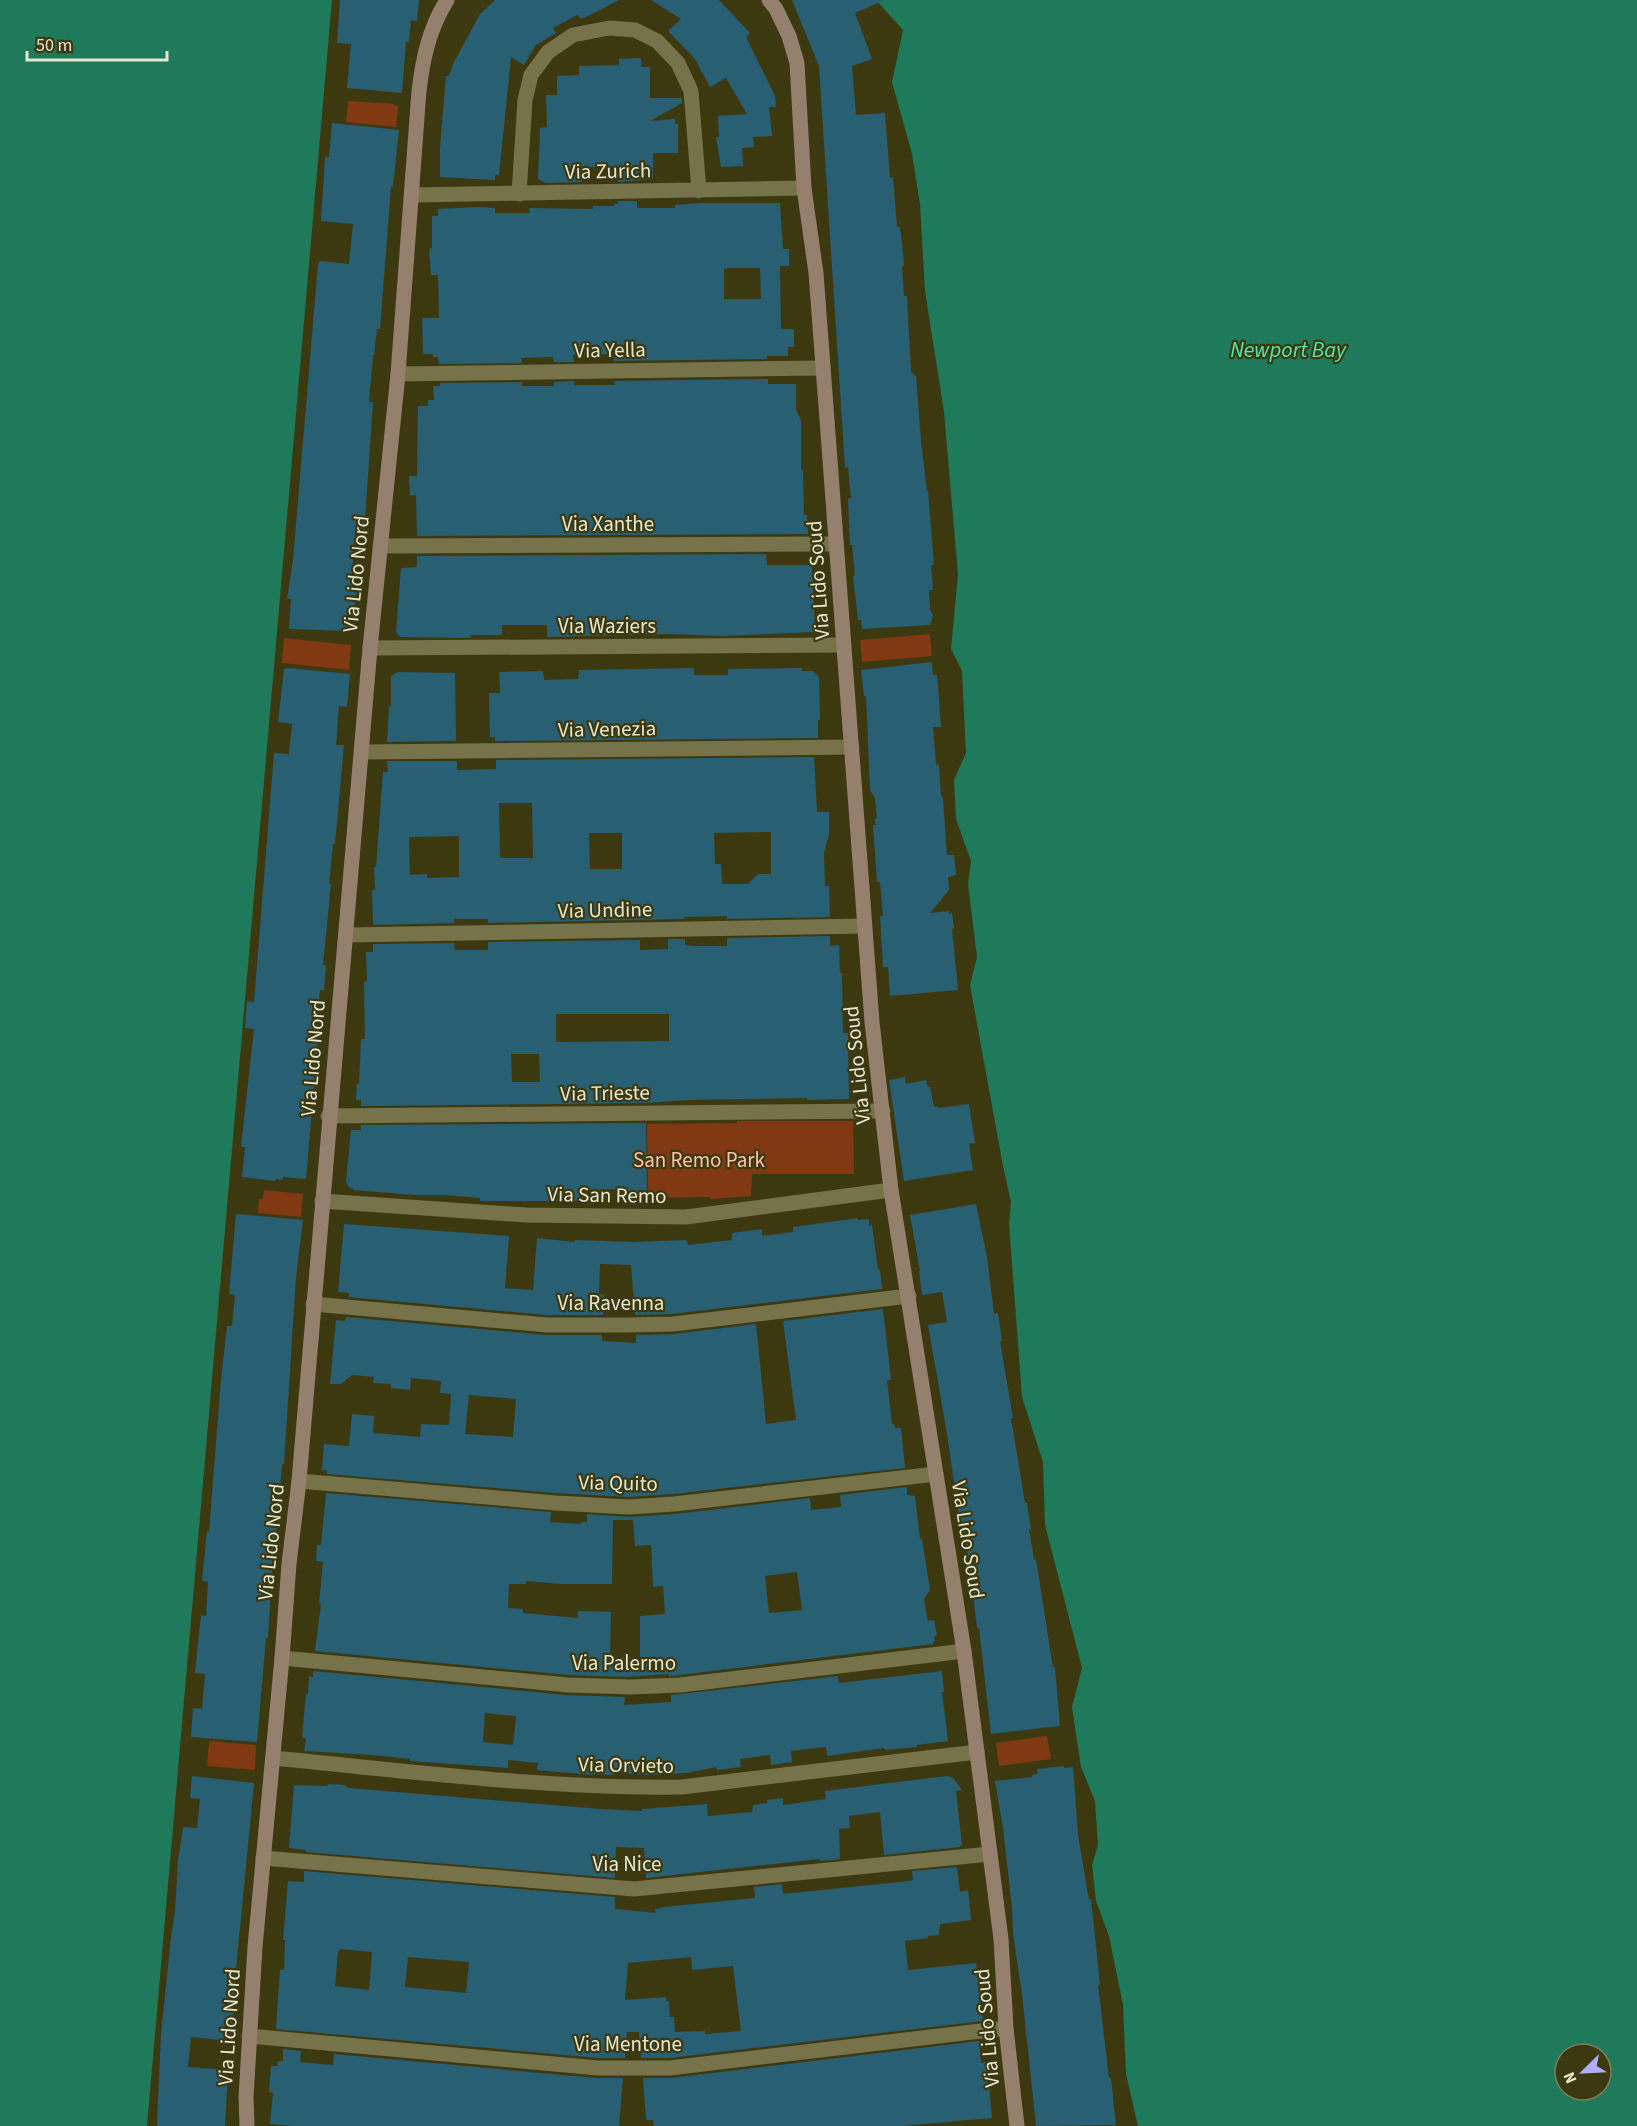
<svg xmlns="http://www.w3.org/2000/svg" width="1637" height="2126" font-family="'Source Sans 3',sans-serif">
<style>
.green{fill:#803913}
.water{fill:#1e7a5a;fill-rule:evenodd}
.building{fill:#285f73;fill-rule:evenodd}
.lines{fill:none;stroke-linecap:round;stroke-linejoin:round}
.street{stroke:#76734a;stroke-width:15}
.secondary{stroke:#957f6d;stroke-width:15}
.labels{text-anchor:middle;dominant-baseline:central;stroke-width:4.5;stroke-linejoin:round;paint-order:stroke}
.street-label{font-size:21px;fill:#e7e6d0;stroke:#3c3911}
.park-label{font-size:21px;fill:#fec2a8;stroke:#3c3911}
.water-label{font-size:22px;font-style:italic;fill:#4bebb2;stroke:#3c3911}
</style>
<rect width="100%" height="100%" fill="#3c3911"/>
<path class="green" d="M348 101 393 104 398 107 396 127 346 122Z
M930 634 932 656 862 662 860 640Z
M284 638 351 645 349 670 282 663Z
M737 1121H853L854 1174H752L751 1196 710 1199V1197L648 1198 647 1124 737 1123Z
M264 1190 303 1194 301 1217 258 1213 259 1199H263Z
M1047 1736 1051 1759 999 1766 996 1743Z
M209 1741 256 1745 255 1770 207 1766Z"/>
<path class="water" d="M0 0H332L147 2126H0Z
M876 0H1637V2126H1138L1126 2074 1123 2005 1109 1936 1096 1901 1092 1865 1098 1845 1095 1801 1081 1767 1072 1707 1082 1668 1045 1525 1043 1462 1022 1397 1009 1224 1011 1202 1003 1166 970 985 977 957 968 884 971 861 956 819 954 780 966 753 962 671 951 649 958 574 944 412 925 291 920 204 912 154 892 82 903 30ZM1565 2054H1601V2090H1565Z"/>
<path class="building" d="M340 0H419L417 21 411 20 409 42H406L402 93 347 88 351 44 337 43Z
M495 0H619L582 19 577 15 553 28 556 33 536 45 524 65 511 57 499 175H495V180L440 177V147L446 76H449L453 64 480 14Z
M651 0H719L750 33 746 37 775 96 776 107H769L772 136 753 137 754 147 742 148 743 166 721 167 716 137H719L718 116 747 114 726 78 710 87 695 59 668 31 681 19Z
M792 0H885L855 13 872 59 852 66 856 115 885 113 890 178 893 177 897 227H900L902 243 904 266H902L904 296H907L911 372 916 376 921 441 927 491H928L934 565H931L933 590H929L930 609 933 616 930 625 862 629 861 620H858L853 576 855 575 852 545H850L849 523 848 498H851L848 467 845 468 819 66Z
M641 58V67H650V98H682V103L650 121 675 119V124H678V153H653V179L618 182 619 167H582V182L546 183 538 179 540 128 547 127 546 95H557V76L579 75V66L619 65V59Z
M332 123 399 130 393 186H391L380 329H377L374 355H373L369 402H373L364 534 355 533 351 589 357 590 351 631 289 629 291 599H287L293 560 318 264 320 261 349 264 353 224 321 221 325 157H329Z
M618 201H637V208H675V205L700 203H780L783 249H789V266H780L781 329H794V347H788V356H767V359L614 361V354L573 355 574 362H554L553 357 521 358 522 363 439 364 438 357H433V354H423L422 318H439L438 275H431L429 249 432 248V216H438V209L478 207 495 208V213H530L529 208 593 209V206H614V204H618ZM728 268H760L761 299H724V269Z
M768 379V384H796V410L801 420V470H803L804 515H807L808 534 417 536 416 495H410L409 476H417L418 406H428V400H434L433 386H440V383L522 382V386H554V382L574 381V385H615L614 381Z
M766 554 767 565H812L815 632 723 636 668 634 547 637V625H502V635H471V638L400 637 396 632 401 568 417 567V556Z
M932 662 933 675H937L941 727H933L936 765H939L941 796 943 798 947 855H954L956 875 948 877 949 890 930 913 949 911V914L952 913 954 928 952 929 958 990 890 996 888 967H883L880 916H883L880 882H877L873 825H875V819L877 818 875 798 870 790 866 696H864L861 670Z
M288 668 350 674 347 707 339 706 336 745H344L335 844H333L329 884H331L323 965H326L324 990H320L319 1001 316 1037 318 1038 306 1179 283 1177V1180L275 1179V1181L242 1177 245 1147H241L254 1029 245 1028 247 1001 254 1002 274 753 289 754 292 724 278 722 284 669Z
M694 668V675H728V669L802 668V671H813L819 677 820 720H818V738L495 741V737H490L489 693H500L499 672 543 671 544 680 578 679 579 670Z
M398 672 455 673 456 741 387 742 389 706H391V676Z
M814 757 817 812H829V834L824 853 825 886H829L830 917 727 919V916L684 917V919L488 923V919H454V923L373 925 372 890H375L374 867H376L383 772H388L387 761H457V770L496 769V760ZM499 803H532L533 858H500ZM771 832V874H758L748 884H722L721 864H715L714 833ZM589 833H622V869H590ZM459 836V877L427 878V874L410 875 409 837Z
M830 936V946L839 945 840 973H842L843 1033H848L849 1099 807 1100V1098L688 1100 646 1103 361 1106V1100H356L357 1084H359L361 1039H365L364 983 367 980 366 952H373V944L454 943 455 950H488V942L640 940V950L668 949V939H685V945L692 946H727V938ZM556 1014H669V1041L556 1042ZM511 1054H539L540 1082H512Z
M905 1077 906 1084 926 1080 928 1087H930L934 1107 938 1106V1108L969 1104 975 1143 969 1144 973 1170 904 1181 889 1080Z
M646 1123 647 1197 621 1198V1189L587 1190V1201H480V1198L445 1195H415L354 1190 349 1187 346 1182 351 1130H361V1125Z
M976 1204 987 1257 994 1314 998 1313 1002 1341H1000L1013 1418H1011L1025 1503H1027L1031 1529H1029L1034 1560 1036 1559 1053 1668 1055 1667 1060 1726 991 1734 979 1628H977L970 1569 965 1537 962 1538 947 1434 928 1325 947 1322 942 1292 922 1295 919 1271H920L910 1215Z
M236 1214 303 1220 296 1277 284 1464H282L277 1526 273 1553 268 1638H266L257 1742 191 1737 193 1708 202 1709 205 1674 195 1673 201 1615 206 1616 208 1582 202 1581 207 1531 209 1532 221 1379 227 1326H232L235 1295 229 1294Z
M858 1218V1220L869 1219V1226L872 1225 878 1270H880L882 1289 672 1314 635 1315 631 1265 600 1264 599 1294 604 1295 603 1315H547L348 1297 349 1293 338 1292 344 1224 509 1236 505 1288 533 1290 537 1238 575 1242V1240L633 1242 687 1240 688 1245 732 1240V1233L762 1229V1236L793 1232V1227Z
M883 1309 891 1380H887L892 1424H894L895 1428H901L905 1468 673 1494 629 1497 555 1493 327 1474V1470H322L324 1444 349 1446 352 1414 374 1416 373 1433 420 1437 421 1424 449 1425 451 1394 440 1393 441 1381 411 1378 410 1390 391 1388V1384L373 1383 374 1377 352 1375 341 1384H330L336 1320 345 1321 346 1317 546 1335H602V1341L636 1343V1335L674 1334 756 1324 766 1424 796 1420 783 1321ZM469 1395 516 1399 513 1437 465 1434Z
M907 1487V1495L915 1496 920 1539H922L930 1590 924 1599 928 1621 934 1620 937 1635 934 1636 935 1641 933 1642V1644L679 1675 669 1676V1674L626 1677 569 1675 315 1651 321 1604H319L323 1562 316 1561 317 1545H321L326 1493 551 1512 550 1522 581 1524V1522H587V1514L630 1517 675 1514 810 1498 811 1510 841 1507 840 1495ZM613 1520H633L635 1546 651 1545 653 1587 663 1586 665 1614 640 1616V1658L610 1657 611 1612 578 1611V1618L523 1613V1609L508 1608 509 1584H526V1581L561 1584H612ZM797 1572 802 1610 769 1613 765 1576Z
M313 1671 567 1695 625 1697 624 1705 671 1702V1695L838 1676 839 1683 942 1671 944 1692H942L948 1741 917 1745V1747L885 1750 884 1748 827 1756 826 1747 791 1751 792 1762 771 1765 770 1755 740 1759 741 1767 717 1770 716 1767 687 1773 648 1775 614 1773V1775L593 1774V1775L537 1770 538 1763 508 1760V1768L410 1761V1759L373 1755 304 1751 306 1738 302 1737 306 1694H308L309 1676 313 1677ZM485 1713 516 1716 513 1745 483 1742Z
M1064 1766V1768L1073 1767 1078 1834 1089 1900 1091 1899 1100 1985H1098L1109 2078H1111L1116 2125 1036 2126 1022 1994 1013 1934 1012 1908 1003 1828 995 1781 1032 1777V1775L1038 1774 1037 1769Z
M192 1776 254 1783 236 1969 231 2041 191 2037 188 2067 228 2070 225 2126H157L161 2034 171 1937 175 1912 178 1860 183 1827 197 1828 200 1799 190 1798Z
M947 1776 953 1778 962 1790 956 1791 962 1845H960V1847L884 1855 880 1812 849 1816 850 1828 839 1829 840 1859 820 1861V1859L646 1878 644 1848 616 1847 615 1878 306 1852V1850L289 1848 294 1785 326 1786 329 1784 344 1785 349 1788 601 1809 642 1811V1809L707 1804 708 1816 752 1812 753 1805 768 1803 767 1800 783 1798V1805L826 1799 825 1791Z
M957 1867 960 1892 968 1890 971 1920 940 1924 939 1935 928 1936V1938L905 1941 908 1970 976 1963 983 2021 669 2058H641L639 2032H627L625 2058H598L276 2029 280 1970H284L285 1940H283L288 1881 304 1882V1871L615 1897V1909L656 1913 655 1909 664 1907 755 1898 754 1887 782 1884 783 1894 909 1881 913 1880 912 1871ZM340 1949 372 1952 369 1990 335 1986 338 1951H340ZM408 1957 469 1962 466 1993 405 1987ZM691 1957 692 1970 733 1966 741 2031 705 2034V2031L675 2032 674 2017H670L669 2001H666V1997L625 2000 628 1963Z
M979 2041 981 2063 987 2062 992 2118 902 2126H654L653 2120H646L643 2078H671Z
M283 2049 301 2051 300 2062 333 2065 334 2054 597 2078H623L619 2126H292L270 2124 273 2093 269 2092 271 2066H277L278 2061H283Z"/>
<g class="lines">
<path class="street" d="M519 194 525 100 531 75 548 52 573 35 609 28 635 30 657 41 678 63 691 91 699 191
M412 195 804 188
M398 374 823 368
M380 546 836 544
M370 648 844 645
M362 752 852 747
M347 935 864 926
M328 1116 883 1111
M322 1201 526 1215 686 1217 891 1190
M313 1304 547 1325H627L673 1324 909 1296
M299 1481 556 1503 629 1507 674 1504 936 1474
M282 1658 568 1685 631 1687 680 1685 964 1651
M273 1758C409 1771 545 1789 682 1787L977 1752
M263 1858 634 1889 990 1854
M249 2036 598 2068H670L1006 2028"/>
<path class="secondary" d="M769 0 776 9 789 36 797 63 804 188 816 273 830 460 872 1022 891 1190 964 1651 1001 1939 1006 2028 1017 2126
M247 2126 246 2097 255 1947 282 1658 289 1564 299 1481 370 648 398 374 419 91C423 58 429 29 447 0"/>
</g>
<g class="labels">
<g class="street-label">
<text transform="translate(608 171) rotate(-1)">Via Zurich</text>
<text transform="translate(610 350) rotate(-1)">Via Yella</text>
<text x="608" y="524">Via Xanthe</text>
<text transform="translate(356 574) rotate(-84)">Via Lido Nord</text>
<text transform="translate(818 580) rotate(-94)">Via Lido Soud</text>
<text x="607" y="626">Via Waziers</text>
<text transform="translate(607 729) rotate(-1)">Via Venezia</text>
<text transform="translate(605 910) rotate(-1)">Via Undine</text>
<text transform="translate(313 1058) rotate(-85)">Via Lido Nord</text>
<text transform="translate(857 1065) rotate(-96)">Via Lido Soud</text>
<text transform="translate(605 1093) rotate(-1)">Via Trieste</text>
<text transform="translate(607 1195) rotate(1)">Via San Remo</text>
<text x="611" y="1303">Via Ravenna</text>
<text transform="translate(618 1483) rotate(1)">Via Quito</text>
<text transform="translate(968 1540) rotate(81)">Via Lido Soud</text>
<text transform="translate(271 1542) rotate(-84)">Via Lido Nord</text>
<text x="624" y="1663">Via Palermo</text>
<text transform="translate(626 1765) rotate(1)">Via Orvieto</text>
<text x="627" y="1864">Via Nice</text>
<text transform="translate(229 2027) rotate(-86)">Via Lido Nord</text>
<text transform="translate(987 2028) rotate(-95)">Via Lido Soud</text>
<text x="628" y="2044">Via Mentone</text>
</g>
<g class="park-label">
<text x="699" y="1160">San Remo Park</text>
</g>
<g class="water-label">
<text x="1288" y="350">Newport Bay</text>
</g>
</g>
<g transform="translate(1583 2072) rotate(246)"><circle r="28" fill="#3c3911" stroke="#807e5d" stroke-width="1.5"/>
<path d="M0-4.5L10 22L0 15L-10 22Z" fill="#b0aefa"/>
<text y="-9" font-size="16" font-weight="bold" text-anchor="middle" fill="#e7e6d0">N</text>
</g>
<path d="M27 51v9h140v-9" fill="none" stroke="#e7e6d0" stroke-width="3"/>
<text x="36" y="51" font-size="18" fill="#e7e6d0" stroke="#3c3911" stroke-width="4.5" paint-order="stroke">50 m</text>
</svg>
